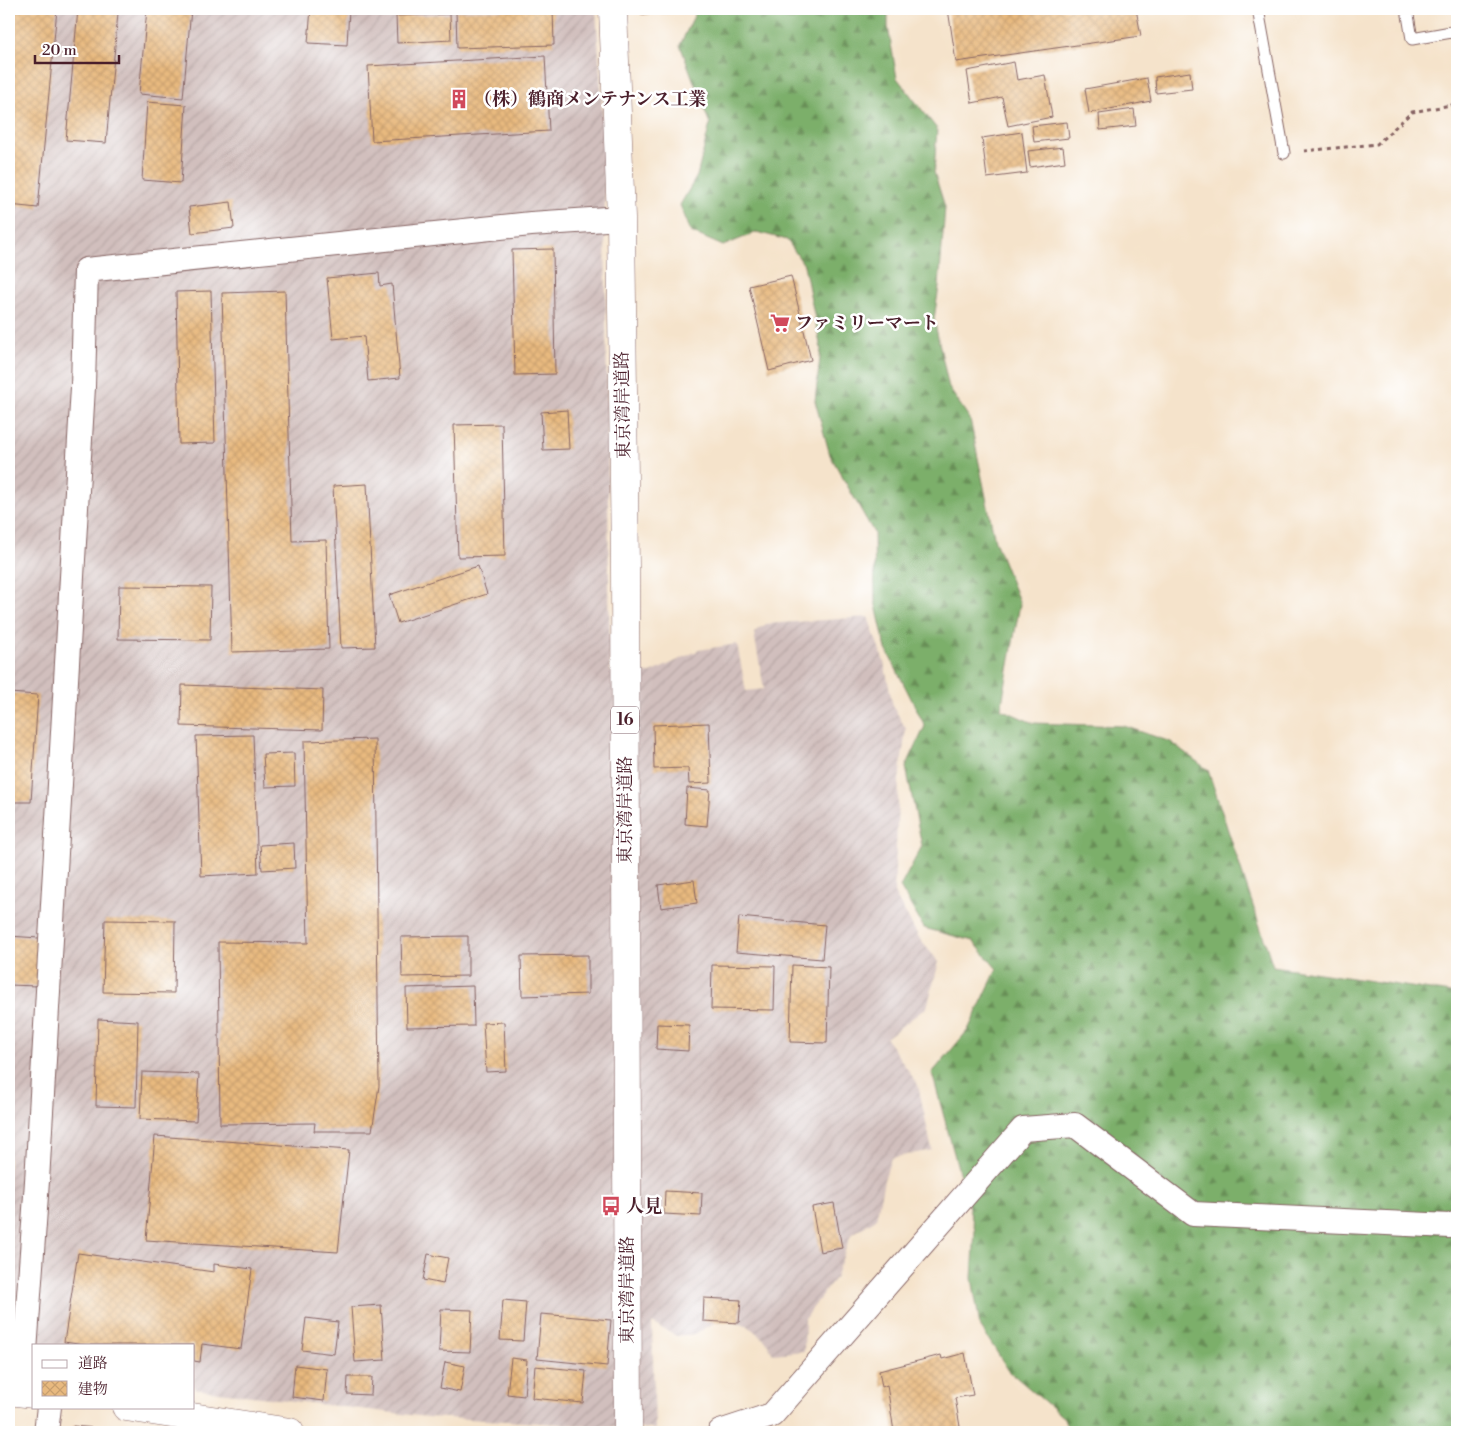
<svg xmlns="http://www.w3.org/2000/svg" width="1466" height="1441" font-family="'Libre Bodoni','Noto Serif JP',serif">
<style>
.industrial{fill:url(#industrial-furrows)}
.forest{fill:url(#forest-firs);stroke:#63674a}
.building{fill:url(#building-cross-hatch)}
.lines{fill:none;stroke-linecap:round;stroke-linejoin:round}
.service-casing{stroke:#866463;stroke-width:13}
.minor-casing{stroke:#866463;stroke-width:26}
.tertiary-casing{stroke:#866463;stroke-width:29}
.trunk-casing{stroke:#866463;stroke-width:29}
.path{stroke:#866463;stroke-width:3;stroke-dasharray:4 4;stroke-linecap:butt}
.service{stroke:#fff;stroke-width:11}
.minor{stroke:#fff;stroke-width:24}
.tertiary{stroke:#fff;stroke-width:28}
.trunk{stroke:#fff;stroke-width:28}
.labels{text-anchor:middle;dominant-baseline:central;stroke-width:5;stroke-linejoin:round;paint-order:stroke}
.shield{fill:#fff;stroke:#80626b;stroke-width:1}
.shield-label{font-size:16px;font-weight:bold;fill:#4a1f2b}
.poi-label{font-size:18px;font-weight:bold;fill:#4a1f2b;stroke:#fff;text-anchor:start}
.street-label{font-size:18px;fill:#4a1f2b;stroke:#fff}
</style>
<defs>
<pattern id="industrial-furrows" width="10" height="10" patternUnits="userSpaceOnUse" patternTransform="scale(1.25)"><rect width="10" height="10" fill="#d1bfbd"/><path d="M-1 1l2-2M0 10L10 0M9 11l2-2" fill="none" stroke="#b5a4a3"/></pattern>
<pattern id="forest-firs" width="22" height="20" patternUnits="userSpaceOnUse" patternTransform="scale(1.25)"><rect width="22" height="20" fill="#7caf6a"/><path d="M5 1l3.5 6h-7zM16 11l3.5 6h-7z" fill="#688e57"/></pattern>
<pattern id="building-cross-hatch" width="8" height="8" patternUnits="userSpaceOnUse" patternTransform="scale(1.25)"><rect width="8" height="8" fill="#e8b97f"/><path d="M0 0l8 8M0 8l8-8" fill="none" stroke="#c89f6e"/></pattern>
</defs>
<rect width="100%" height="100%" fill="#fff"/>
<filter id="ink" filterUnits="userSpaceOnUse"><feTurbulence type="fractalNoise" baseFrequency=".02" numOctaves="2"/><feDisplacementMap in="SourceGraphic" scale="10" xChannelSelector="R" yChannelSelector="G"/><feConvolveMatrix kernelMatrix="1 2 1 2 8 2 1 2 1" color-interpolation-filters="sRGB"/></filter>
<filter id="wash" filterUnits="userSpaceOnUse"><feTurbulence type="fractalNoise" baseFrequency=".0096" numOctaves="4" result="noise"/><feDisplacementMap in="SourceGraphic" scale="20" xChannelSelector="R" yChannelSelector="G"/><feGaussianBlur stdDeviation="1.12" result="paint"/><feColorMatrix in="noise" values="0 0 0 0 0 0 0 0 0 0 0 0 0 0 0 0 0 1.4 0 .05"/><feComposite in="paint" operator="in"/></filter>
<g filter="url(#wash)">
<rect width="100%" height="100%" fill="#f5e3cb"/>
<path class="industrial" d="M9 9H596L604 138 610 671 651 673 699 650 737 644 746 691 764 689 754 633 766 624 868 617 884 662 893 706 906 729 899 780 894 893 921 941 939 962 927 1007 886 1038 918 1085 932 1150 891 1158 884 1180 876 1219 851 1235 835 1278 805 1318 804 1351 773 1354 767 1342 747 1325 717 1321 695 1334 676 1336 652 1323 655 1429 427 1417 194 1389V1345H34V1370L9 1367Z"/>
<path class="forest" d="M693 9H888V27L897 78 937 129 934 172 945 207 939 286 934 319 949 388 970 419 995 541 1020 604 1001 709 1033 723 1124 726 1171 742 1208 770 1273 966 1457 994V1432H1069L1064 1418 1009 1371 980 1326 972 1278 975 1230 932 1073 968 1030 997 969 973 941 924 928 900 887 922 846 906 767 925 726 886 649 875 601 874 533 830 455 815 401 821 349 804 265 787 240 757 232 723 246 691 232 680 205 697 176 710 124 680 45 694 16Z"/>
<g id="blocks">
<path class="building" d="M9 9H57L38 208 9 205Z
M78 9 118 13 106 143 66 140Z
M147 9H191L183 98 139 94Z
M311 9H349L347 45 308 43Z
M553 9 554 45 457 48 456 11Z
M641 9H677V13L641 15Z
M948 9H1136L1141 36 956 62Z
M450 14 451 40 397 43 396 16Z
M545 56 549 131 372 141 368 66Z
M1014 62 1017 80 1045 75 1052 117 1008 126 1002 97 972 103 967 71Z
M1190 72 1192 89 1156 93 1155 77Z
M1147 78 1151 101 1089 113 1085 89Z
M147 102 186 105 181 183 142 180Z
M1134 109 1136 126 1100 130 1099 114Z
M1067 122 1069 138 1034 142 1032 126Z
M1022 132 1027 173 987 178 982 138Z
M1063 147 1065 162 1030 167 1028 151Z
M231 202 234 228 192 233 189 207Z
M553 249 555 374 515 375 512 250Z
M379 273 380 286 392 284 400 378 368 381 364 336 333 339 327 278Z
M791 276 811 360 769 371 749 286Z
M211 291 215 443 179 444 176 292Z
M285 291 292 541 326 540 329 649 232 652 222 293Z
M567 410 569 449 543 450 541 412Z
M502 424 505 556 458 557 454 425Z
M367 484 375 647 341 648 333 486Z
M478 566 487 594 398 623 389 595Z
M119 586 211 587 210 640 118 639Z
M182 685 323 690 322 730 181 726Z
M9 693 38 695 31 802H9Z
M709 723 711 783 689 784 688 768 654 769 653 725Z
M253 735 258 873 201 876 196 736Z
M375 739 379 1086 372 1131H314L315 1123 220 1124 218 942 308 943 304 741Z
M294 753 295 786 265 787 263 754Z
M687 788 710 790 707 826 685 824Z
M294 843 295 868 262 870 260 845Z
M694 880 697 903 661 908 658 885Z
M739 917 825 925 822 959 736 952Z
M105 920 175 921 174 993 103 992Z
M9 936 39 938 37 986 9 985Z
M468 936V976L402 977 401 937Z
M588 955V994L522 996 521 956Z
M712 965 775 966 774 1010 711 1009Z
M792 965 829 967 827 1043 790 1042Z
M473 986 474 1026 407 1027 406 988Z
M98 1019 138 1021 136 1107 96 1106Z
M504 1022 506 1071 486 1072 483 1023Z
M657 1024 689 1025 688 1051 656 1049Z
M142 1072 199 1074 196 1121 140 1119Z
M155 1136 349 1150 338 1252 146 1240Z
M665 1191 702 1193 701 1216 664 1214Z
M834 1203 842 1248 820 1252 812 1207Z
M78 1253 214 1272V1264L252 1269 241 1349 202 1344 200 1362 194 1361V1345H85L64 1342Z
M428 1254 448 1258 443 1284 423 1280Z
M704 1298 741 1300 739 1323 703 1321Z
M503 1300 526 1302 523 1341 500 1340Z
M381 1305 385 1360 355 1362 351 1307Z
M441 1309 472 1310 470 1352 439 1351Z
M541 1314 611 1320 607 1366 537 1359Z
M306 1318 338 1322 334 1354 302 1350Z
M965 1353 973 1395 955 1398 961 1432H894L887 1385 882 1387 879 1371 941 1355 942 1359Z
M511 1358 527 1360 524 1396 507 1394Z
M445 1362 465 1366 460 1392 440 1388Z
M295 1365 327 1369 324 1401 292 1397Z
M535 1366 586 1371 583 1403 532 1398Z
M348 1377H372L371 1395 347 1394Z
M73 1426 118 1430V1432H72Z"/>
</g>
</g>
<g filter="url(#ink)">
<use href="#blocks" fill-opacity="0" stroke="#866463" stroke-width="1"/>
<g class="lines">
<defs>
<path id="service" d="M1258 9 1284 153
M1407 9 1412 39 1457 31"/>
<path id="minor" d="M22 1394 37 1181 83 387 86 270 531 224 621 218
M46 1432 49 1407
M720 1432 772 1415 1023 1129 1075 1125 1193 1214 1450 1226 1457 1223"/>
<path id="tertiary" d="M9 1391 34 1394
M126 1407 290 1432"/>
<path id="trunk" d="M613 9 621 218 625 568 628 1432"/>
</defs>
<use href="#service" class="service-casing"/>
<use href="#minor" class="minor-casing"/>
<use href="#tertiary" class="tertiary-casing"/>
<use href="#trunk" class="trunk-casing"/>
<path class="path" d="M1304 151 1377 144 1412 112 1457 104"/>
<use href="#service" class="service"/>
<use href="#minor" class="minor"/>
<use href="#tertiary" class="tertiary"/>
<use href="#trunk" class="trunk"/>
</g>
</g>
<defs>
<symbol id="building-bare" viewBox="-9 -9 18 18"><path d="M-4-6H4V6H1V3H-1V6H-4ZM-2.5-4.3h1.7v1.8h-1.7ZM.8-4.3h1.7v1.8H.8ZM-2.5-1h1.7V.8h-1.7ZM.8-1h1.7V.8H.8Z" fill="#d1495b" stroke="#fff" stroke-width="2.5" paint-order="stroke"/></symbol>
<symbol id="supermarket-bare" viewBox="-9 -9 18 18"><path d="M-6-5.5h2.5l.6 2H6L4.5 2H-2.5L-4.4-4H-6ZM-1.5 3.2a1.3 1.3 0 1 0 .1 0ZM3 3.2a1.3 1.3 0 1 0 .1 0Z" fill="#d1495b" stroke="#fff" stroke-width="2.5" paint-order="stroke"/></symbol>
<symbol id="bus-bare" viewBox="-9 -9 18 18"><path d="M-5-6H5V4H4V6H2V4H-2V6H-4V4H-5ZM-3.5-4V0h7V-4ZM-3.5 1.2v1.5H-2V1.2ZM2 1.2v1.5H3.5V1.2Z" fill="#d1495b" stroke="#fff" stroke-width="2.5" paint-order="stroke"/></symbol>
</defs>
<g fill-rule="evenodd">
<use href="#building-bare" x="445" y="85" width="28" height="28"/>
<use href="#supermarket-bare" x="766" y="309" width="28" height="28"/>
<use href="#bus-bare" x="597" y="1192" width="28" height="28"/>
</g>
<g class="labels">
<rect class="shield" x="611" y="706.5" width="28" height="27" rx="4"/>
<g class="shield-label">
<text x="625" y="720">16</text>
</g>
<g class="poi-label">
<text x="474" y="99">（株）鶴商メンテナンス工業</text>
<text x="795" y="323">ファミリーマート</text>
<text x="626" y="1206">人見</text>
</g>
<g class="street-label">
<text transform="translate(623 405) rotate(-91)">東京湾岸道路</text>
<text transform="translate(625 810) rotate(-90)">東京湾岸道路</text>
<text transform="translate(627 1290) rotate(-90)">東京湾岸道路</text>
</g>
</g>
<rect width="1466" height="1441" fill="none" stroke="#fff" stroke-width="30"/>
<rect x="32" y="1344" width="162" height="65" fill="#ffffff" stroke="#b7a5aa"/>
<rect x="42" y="1360" width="25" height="8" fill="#ffffff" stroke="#b7a5aa"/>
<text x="78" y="1368" font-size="15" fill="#4a1f2b">道路</text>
<rect x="42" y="1381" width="25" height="15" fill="url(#building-cross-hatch)" stroke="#b7a5aa"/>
<text x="78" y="1394" font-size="15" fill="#4a1f2b">建物</text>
<path d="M35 55v8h84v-8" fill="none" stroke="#4a1f2b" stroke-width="2.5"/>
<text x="42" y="55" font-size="15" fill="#4a1f2b" stroke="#ffffff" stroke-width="4" paint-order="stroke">20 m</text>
</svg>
